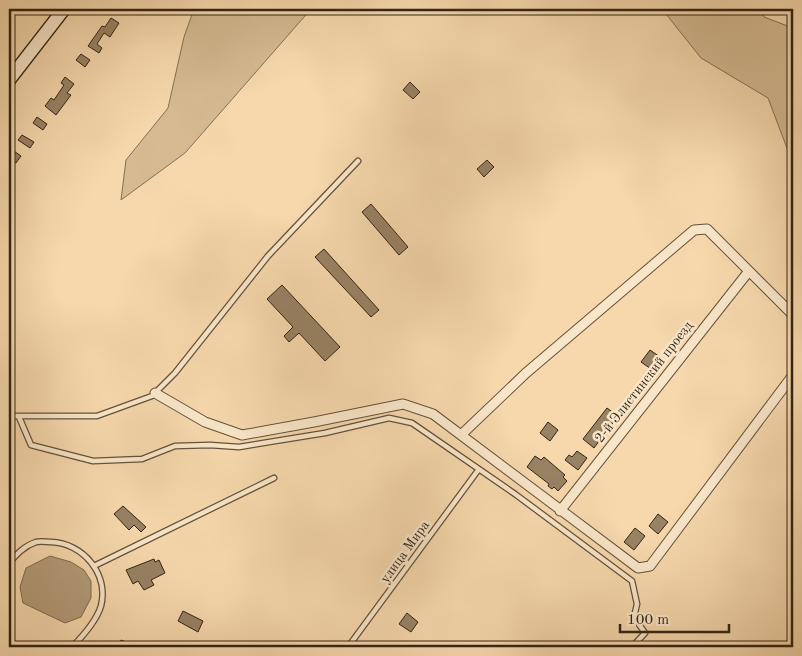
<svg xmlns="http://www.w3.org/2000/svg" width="802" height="656" font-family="'Old Standard TT',serif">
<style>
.green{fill:#d5ba92;stroke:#847054}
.water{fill:#b39b79;stroke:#7f6c51}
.building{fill:#988264;stroke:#322515}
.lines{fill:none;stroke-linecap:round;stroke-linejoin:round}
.lane-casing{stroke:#63523b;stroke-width:7}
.street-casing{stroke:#63523b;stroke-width:11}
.secondary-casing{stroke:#322515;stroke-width:15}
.lane{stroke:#f9e6c9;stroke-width:4.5}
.street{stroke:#f9e6c9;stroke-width:9}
.secondary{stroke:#f9e6c9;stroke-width:12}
.labels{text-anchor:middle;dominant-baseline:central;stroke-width:5;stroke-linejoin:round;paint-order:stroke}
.street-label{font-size:14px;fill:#322515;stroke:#f9e6c9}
</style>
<rect width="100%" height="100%" fill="#f6d8ac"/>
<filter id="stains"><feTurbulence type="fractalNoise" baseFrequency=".004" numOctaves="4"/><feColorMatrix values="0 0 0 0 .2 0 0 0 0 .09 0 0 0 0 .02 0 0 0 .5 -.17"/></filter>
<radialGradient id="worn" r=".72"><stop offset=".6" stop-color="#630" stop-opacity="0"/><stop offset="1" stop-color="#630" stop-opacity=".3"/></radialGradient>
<path class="green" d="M194 9H311L185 153 121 200 126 160 168 108 184 37Z
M662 9H761L764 17 793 28V164L768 98 701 58Z"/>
<path class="water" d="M50 556 71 562 84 570 91 581V598L81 617 65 623 23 603 20 587 26 568Z"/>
<path class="building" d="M111 18 119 23 110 37 104 33 97 44 102 48 99 53 88 46 102 26 105 27Z
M81 54 90 60 85 67 76 60Z
M65 77 74 84 67 93 71 95 56 115 45 106 51 98 54 100 64 85 61 83Z
M410 82 420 92 413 99 403 90Z
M37 117 47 124 43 130 33 123Z
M22 135 34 142 30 148 18 140Z
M11 149 21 156 16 163 9 159V153Z
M487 160 494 167 484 177 477 169Z
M371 204 408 247 399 255 362 212Z
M324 249 379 310 371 317 315 257Z
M282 285 340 347 325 361 299 333 289 342 284 336 293 327 267 299Z
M650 350 663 359 654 371 641 362Z
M607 408 618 416 594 448 583 439Z
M548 422 558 430 550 441 540 433Z
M577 451 587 458 578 470 565 460 569 455 572 457Z
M535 456 541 460 544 457 565 475 563 477 567 481 558 491 554 487 552 489 548 486 549 484 527 467Z
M123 506 146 527 141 532 134 525 129 530 114 514Z
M658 514 668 522 658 534 649 526Z
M635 528 645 536 634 550 624 542Z
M154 559 155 562 159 560 165 573 151 580 154 585 144 590 138 581 133 584 126 570Z
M183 611 203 621 198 632 178 621Z
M407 613 418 622 411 632 399 624Z
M121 640 138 647H118Z"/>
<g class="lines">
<defs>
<path id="lane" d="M9 416H97L152 396 175 373 268 256 358 161
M19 417 31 445 93 461 142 459 175 446 210 445 239 447 325 433 389 418 412 423 515 494 632 581 637 604 634 617 645 633 632 647
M9 563C17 554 24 546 36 542 40 541 47 542 51 542 83 543 109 574 101 606 96 622 83 636 72 647
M94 566 274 478
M348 647 479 469"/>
<path id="street" d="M155 393 205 422 242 435 314 422 403 404 433 414 638 568 650 566 793 375
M461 435 526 373 694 230 707 229 793 315
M560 511 749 271"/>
<path id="secondary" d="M9 80 64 9"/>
</defs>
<use href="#lane" class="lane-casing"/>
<use href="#street" class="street-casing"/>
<use href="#secondary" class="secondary-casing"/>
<use href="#lane" class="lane"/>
<use href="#street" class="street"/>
<use href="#secondary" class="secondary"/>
</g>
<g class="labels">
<g class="street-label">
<text transform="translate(644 382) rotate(-52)">2-й Элистинский проезд</text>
<text transform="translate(405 552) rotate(-54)">улица Мира</text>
</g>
</g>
<rect width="802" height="656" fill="none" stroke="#f6d8ac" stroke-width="30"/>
<rect x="10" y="10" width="782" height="636" fill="none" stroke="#322515" stroke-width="2.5"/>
<rect x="15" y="15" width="772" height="626" fill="none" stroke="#322515"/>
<path d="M620 624v8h109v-8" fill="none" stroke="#322515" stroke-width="2.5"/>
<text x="627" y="624" font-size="15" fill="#322515" stroke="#f9e6c9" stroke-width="4" paint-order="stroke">100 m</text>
<rect width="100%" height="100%" filter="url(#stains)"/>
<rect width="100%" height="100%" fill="url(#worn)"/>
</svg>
